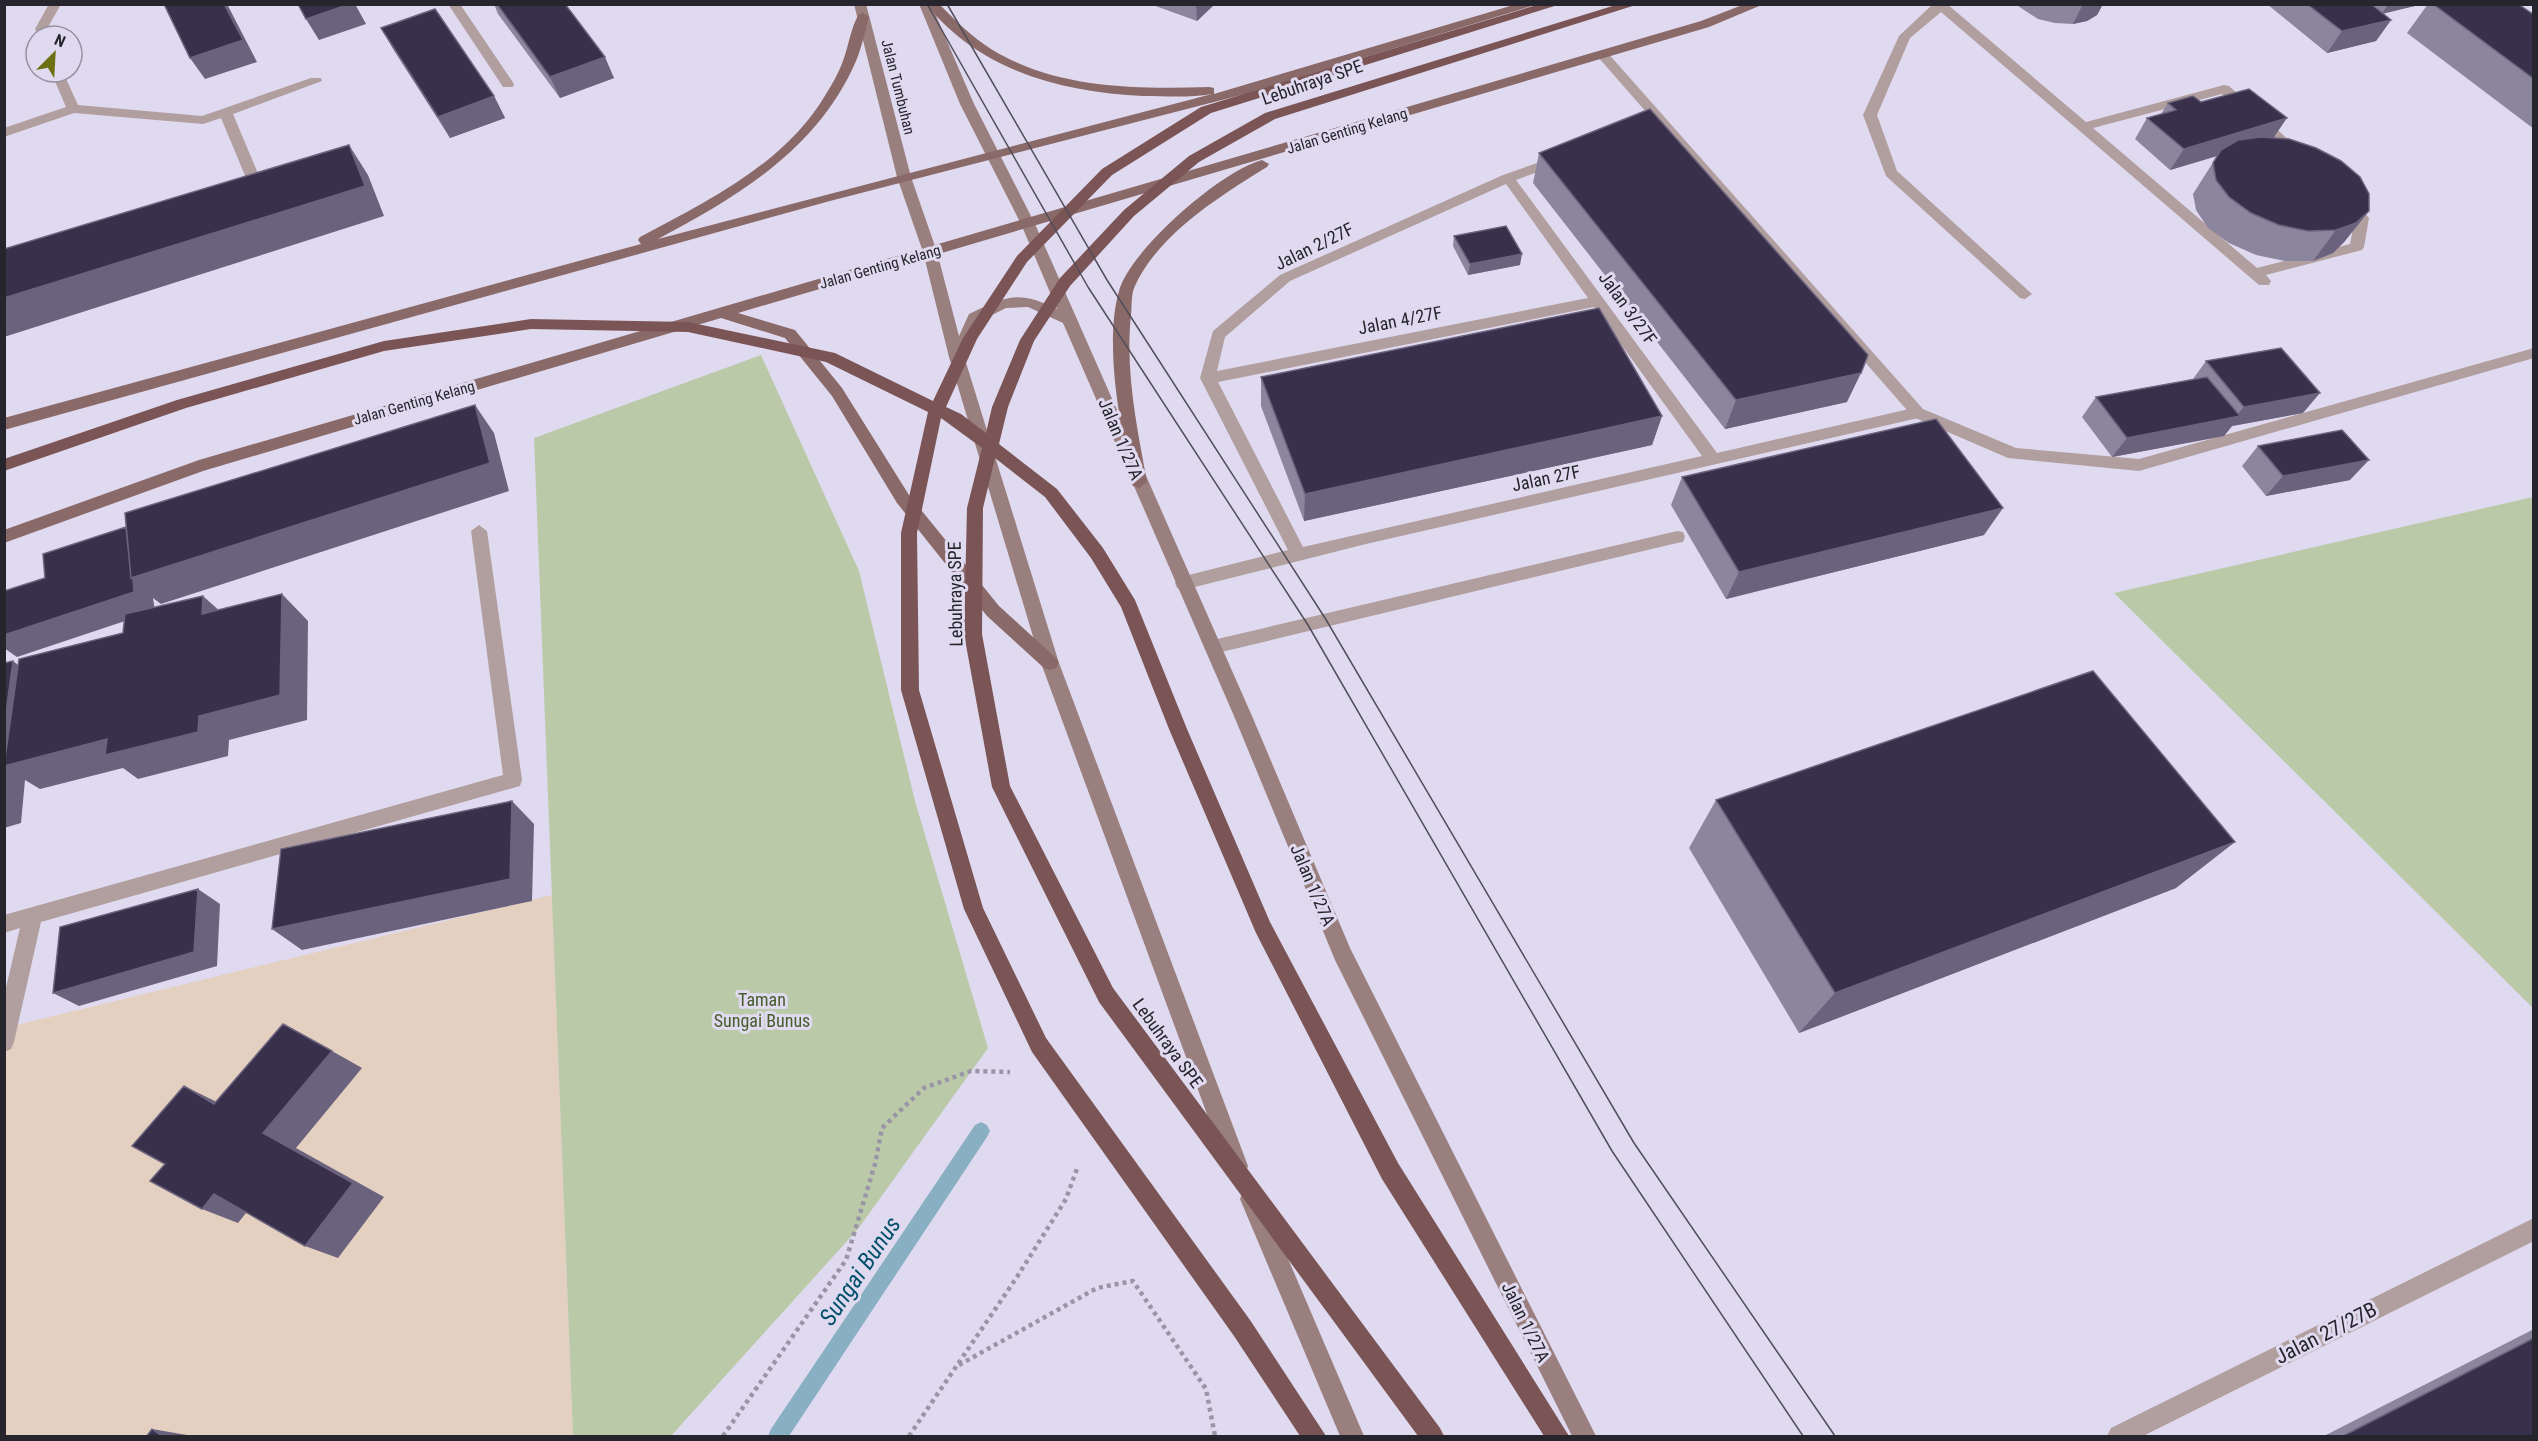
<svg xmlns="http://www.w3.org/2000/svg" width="2538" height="1441" font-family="'Roboto Condensed',sans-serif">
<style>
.education{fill:#e4d0c1}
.green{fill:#bacaa9}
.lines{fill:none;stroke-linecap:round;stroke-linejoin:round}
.stream{fill:#89afc3;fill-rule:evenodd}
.path{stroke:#9a95a6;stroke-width:4.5;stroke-dasharray:4 4;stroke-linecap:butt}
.service{fill:#b19e9e;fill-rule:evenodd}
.minor{fill:#b19e9e;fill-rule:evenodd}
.secondary{fill:#9a7f7f;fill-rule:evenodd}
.primary{fill:#8a6969;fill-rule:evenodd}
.motorway{fill:#7b5556;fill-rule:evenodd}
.tram{stroke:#504e59;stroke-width:1.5}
.wall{fill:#8c859e}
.shaded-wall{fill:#6b637d}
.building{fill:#39304c;stroke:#6b637d;stroke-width:1.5}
.labels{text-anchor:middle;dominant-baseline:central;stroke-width:6;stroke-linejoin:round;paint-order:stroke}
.far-street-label{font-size:15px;fill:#26242c;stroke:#e0daf0}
.street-label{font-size:18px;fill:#26242c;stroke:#e0daf0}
.park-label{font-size:18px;fill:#475d2a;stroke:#e0daf0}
.near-street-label{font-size:21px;fill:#26242c;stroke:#e0daf0}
.near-water-label{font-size:24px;font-style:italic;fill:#04516d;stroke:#e0daf0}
</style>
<rect width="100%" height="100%" fill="#e0daf0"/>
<path class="education" d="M552 895 573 1436H5L4 1028Z"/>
<path class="green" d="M761 355 859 571 915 801 988 1048 858 1229 671 1436H573L534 438Z
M2533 497H2534L2533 1008 2114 593Z"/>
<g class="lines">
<path class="stream" d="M981 1122 987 1125 990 1131 987 1137 789 1436H768L771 1429 975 1125Z"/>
<path class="path" d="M959 1365 1097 1288 1133 1281 1206 1389 1215 1436
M723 1436 846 1260 875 1164 882 1128 924 1088 971 1071 1010 1072
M909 1436 1017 1277 1066 1199 1078 1166"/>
<path class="service" d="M49 4H61L47 29 50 36H38L35 29Z
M448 4H460L514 84 513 87H503Z
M1933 4H1947L2086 122 2224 85 2229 86 2301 151V157H2291L2222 94 2093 128 2257 268 2350 244 2355 219 2340 201 2347 196 2352 198 2369 218 2364 247 2362 250 2266 275 2271 281 2269 285H2259L1941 12 1910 38 1877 115 1897 171 2032 294 2025 299 2020 298 1886 176 1863 115 1899 36Z
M1602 50 1606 51 1923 409 2016 448 2139 459 2534 348V358L2139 471 2008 458 1913 417 1598 57 1596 54Z
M51 72H63L78 105 202 116 311 78H321L322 81 233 114 265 190 258 194 251 190 221 118 203 124 74 113 4 137V128L66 107Z
M479 525 487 531 522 780 520 786 41 922 14 1042 11 1049 4 1052V996L20 928 4 933V915L503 775 471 531Z
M1677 531 1683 532 1685 537 1683 542 1677 543 1213 654 1207 652 1204 647 1207 642 1213 640Z"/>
<path class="minor" d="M1557 156 1562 157V163L1516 180 1717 453 1918 407 1926 413 1923 417 1366 544 1183 590 1177 588 1175 583 1177 578 1288 550 1200 378 1213 331 1280 275 1503 175ZM1506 184 1588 298 1217 371 1225 337 1290 281ZM1594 307 1702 456 1303 547 1218 382Z
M2534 1218V1241L2143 1436H2107L2111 1428Z"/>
<path class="secondary" d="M854 4H866L911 177 937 252 959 336 969 314C1007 296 1018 290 1057 309L1021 224 960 104 919 4H931L974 104 1035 224 1252 716 1350 948 1596 1436H1572L1335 960 1234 716 1063 323 1028 307 1006 308 980 321 970 348 963 353 1059 663 1248 1166 1245 1174 1237 1177 1229 1174 1041 663 949 357 923 252 897 177Z
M1251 1188 1259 1191 1364 1436H1340L1240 1199 1243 1191Z"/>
<path class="primary" d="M926 4H939C956 21 972 37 991 49 1056 89 1135 89 1209 87L1214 88V94L1517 4H1538L1249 93 830 201 4 430V418L641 244 638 240 640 237C708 201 786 163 826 94 833 83 840 70 844 58 849 44 851 27 859 14L863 13 869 17C865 31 862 47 856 61 818 149 739 196 658 239L1212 94C1190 98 1165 96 1143 96 1061 92 980 71 926 4Z
M1745 4H1764L1709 27 738 313 795 330 842 388 909 495 999 606 1056 658 1059 663 1056 668 1050 670 1044 668 987 616 897 503 832 396 785 338 721 318 203 471 4 543V530L199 460 1701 21Z
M1262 160 1269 164 1267 167C1220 196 1157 235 1134 288 1131 296 1132 307 1131 315 1125 372 1137 427 1147 482L1139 488 1133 486C1124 469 1124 442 1121 423 1114 386 1108 328 1119 291 1130 250 1222 170 1262 160Z"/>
<path class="motorway" d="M1540 4H1561L1211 113 1112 175 1027 262 977 339 946 407 961 414 986 433 992 407 1020 340 1060 278 1124 210 1189 156 1265 113 1619 4H1639L1275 119 1199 162 1134 216 1070 286 1034 341 1008 407 999 444 1057 489 1103 548 1135 600 1187 729 1270 922 1398 1163 1569 1436H1544L1382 1179 1256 933 1169 729 1121 607 1091 558 1045 497 995 458 983 508 982 634 1010 786 1113 988 1440 1428 1444 1436H1418L1099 1002 992 787 964 634 967 508 982 448 941 418 917 533 919 690 983 908 1046 1038 1250 1320 1326 1436H1300L1234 1336 1032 1052 964 909 901 690V533L928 412 826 362 688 332 531 329 384 351 186 408 4 471V459L177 400 384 341 531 319 688 322 835 353 933 401 963 338 1017 256 1102 169 1201 107Z"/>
<path class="tram" d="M927 4 1088 287 1308 625 1612 1151 1803 1436
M947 4 1107 280 1325 618 1634 1143 1835 1436"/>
</g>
<path class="wall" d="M494 4H565L614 78 560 98 498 14Z
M1150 4H1215L1197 21Z
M2015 4H2103L2097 15 2087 21 2073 24 2055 23 2038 19Z
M2267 4H2423L2383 13 2391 20 2376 41 2327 53Z
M2428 4H2518L2534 15V129L2407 33Z
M381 28 494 96 505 118 450 138 393 49Z
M2201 102 2273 138 2345 241 2333 253 2313 261H2285L2256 255 2229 243 2208 228 2196 210 2193 194 2217 156 2170 170 2135 139 2147 118 2161 114 2168 103Z
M1539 153 1847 402 1725 429 1533 183Z
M1454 236 1520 265 1468 275 1453 246Z
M2206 361 2303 413 2232 426 2224 436 2112 457 2082 417 2096 397 2193 379Z
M1261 377 1662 416 1652 445 1304 521 1261 406Z
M2258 446 2350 480 2266 496 2242 466Z
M1682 477 1984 535 1726 599 1671 505Z
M1716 800 2176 888 1799 1033 1689 848Z
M2534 1329V1437H2322Z"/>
<path class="shaded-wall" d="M224 4H227L257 62 205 79 190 58Z
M350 4H355L366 24 319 40 306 19Z
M1196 4H1215L1197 21Z
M2083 4H2103L2097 15 2087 21 2073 24Z
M2388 4H2423L2382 14Z
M2391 20 2376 41 2327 53 2342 31Z
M605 57 614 78 560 98 550 77Z
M494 96 505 118 450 138 438 117Z
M2287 118 2272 140 2221 150 2217 156 2170 170 2184 149Z
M349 145 368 175 384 216 4 337V298Z
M2369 211 2345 241 2333 253 2313 261 2336 230Z
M1522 254 1520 265 1468 275 1470 264Z
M1861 373 1847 402 1725 429 1736 400Z
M2320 393 2303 413 2232 426 2224 436 2112 457 2127 438 2235 417 2244 407Z
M475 405 494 433 509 491 161 604 153 598 155 611 17 657 4 648V635L131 578Z
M1662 416 1652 445 1304 521 1305 494Z
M2369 460 2350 480 2266 496 2283 476Z
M2003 508 1984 535 1726 599 1739 572Z
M282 594 308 621 307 720 229 740 228 756 138 779 123 768 40 789 25 780 21 823 4 828V728L13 661 36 679 107 739 199 716Z
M203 596 232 622 202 614Z
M512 801 534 824 532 901 302 950 272 929Z
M2235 842 2176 888 1799 1033 1835 993Z
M198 889 220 904 217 966 79 1006 53 993Z
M332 1051 362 1068 296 1148 384 1197 338 1258 305 1246 263 1133Z
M184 1086 219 1103 214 1104Z
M214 1194 250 1208 238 1223 202 1209Z
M152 1429 193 1436 194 1437H163Z"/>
<path class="building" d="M164 4H224L243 40 190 58Z
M298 4H350L306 19Z
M497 4H565L605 57 550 77Z
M2307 4H2371L2391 20 2342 31Z
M2433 4H2518L2534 15V79Z
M435 9 494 96 438 117 381 28Z
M2249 89 2287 118 2184 149 2147 118 2176 110 2168 103 2193 96 2201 102Z
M1650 109 1868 355 1861 373 1736 400 1539 153Z
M2261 137 2289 139 2316 148 2341 161 2360 177 2369 194V211L2356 223 2336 230 2308 231 2279 225 2251 213 2229 197 2216 180 2213 163 2221 150 2238 140Z
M349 145 365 186 4 298V249Z
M1506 226 1522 254 1470 264 1454 236Z
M1599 308 1662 416 1305 494 1261 377Z
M2281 348 2320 393 2244 407 2206 361Z
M2207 377 2240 416 2127 438 2096 397Z
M475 405 490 463 131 578 125 513Z
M1936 419 2003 508 1739 572 1682 477Z
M2342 430 2369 460 2283 476 2258 446Z
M126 527 131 578 133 579 134 592 4 635V591L45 578 43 554Z
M282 594 280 695 199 716 198 732 105 755 107 739 4 766 19 659 123 633 125 614 203 596 202 614Z
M13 661 4 728V663Z
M2093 671 2235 842 1835 993 1716 800Z
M512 801 510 879 272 929 281 849Z
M198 889 194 952 53 993 60 927Z
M283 1024 332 1051 263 1133 353 1183 305 1246 214 1194 202 1209 150 1181 165 1164 132 1146 184 1086 214 1104Z
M2534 1338V1437H2341Z
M152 1429 163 1437H146Z"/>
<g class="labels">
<g class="far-street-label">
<text transform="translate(898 87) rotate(76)">Jalan Tumbuhan</text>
<text transform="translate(1347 131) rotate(-17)">Jalan Genting Kelang</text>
<text transform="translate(880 267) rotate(-16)">Jalan Genting Kelang</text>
<text transform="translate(414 403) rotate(-16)">Jalan Genting Kelang</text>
</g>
<g class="street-label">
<text transform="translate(1312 82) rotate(-19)">Lebuhraya SPE</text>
<text transform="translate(1314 246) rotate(-26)">Jalan 2/27F</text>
<text transform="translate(1628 308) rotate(54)">Jalan 3/27F</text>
<text transform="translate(1400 320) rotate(-11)">Jalan 4/27F</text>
<text transform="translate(1121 439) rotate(67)">Jalan 1/27A</text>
<text transform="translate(1546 478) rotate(-12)">Jalan 27F</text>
<text transform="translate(955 594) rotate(-91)">Lebuhraya SPE</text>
<text transform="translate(1313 885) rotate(67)">Jalan 1/27A</text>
<text transform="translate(1168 1043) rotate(54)">Lebuhraya SPE</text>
<text transform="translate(1526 1322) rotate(64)">Jalan 1/27A</text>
</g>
<g class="park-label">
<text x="762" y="999">Taman<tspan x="762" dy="21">Sungai Bunus</tspan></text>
</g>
<g class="near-street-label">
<text transform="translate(2326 1333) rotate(-27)">Jalan 27/27B</text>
</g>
<g class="near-water-label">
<text transform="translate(860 1271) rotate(-56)">Sungai Bunus</text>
</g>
</g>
<rect width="2538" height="1441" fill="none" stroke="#26242c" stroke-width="12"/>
<g transform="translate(54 54) rotate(24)"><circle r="28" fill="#e0daf0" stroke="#9691a2" stroke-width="1.5"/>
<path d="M0-4.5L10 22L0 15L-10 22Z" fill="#6c6f13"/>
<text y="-9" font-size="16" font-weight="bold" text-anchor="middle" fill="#26242c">N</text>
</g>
</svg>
